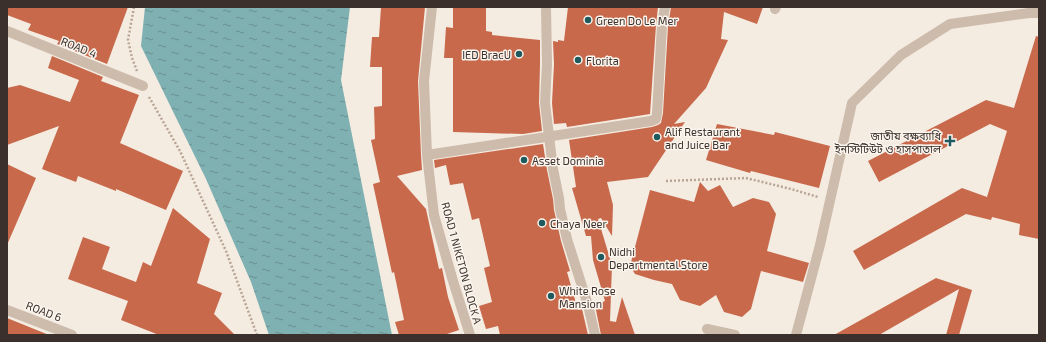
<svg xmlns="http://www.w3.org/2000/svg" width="1046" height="342" font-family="'Exo 2','Noto Sans Bengali',sans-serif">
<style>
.water{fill:url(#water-ripples)}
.building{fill:#c8694b}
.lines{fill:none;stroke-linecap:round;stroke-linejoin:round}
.path{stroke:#b9a596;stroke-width:2.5;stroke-dasharray:2 2;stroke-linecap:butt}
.minor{stroke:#cdbbac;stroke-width:10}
.poi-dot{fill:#1f5a5e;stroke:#fbf5ee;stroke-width:1.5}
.labels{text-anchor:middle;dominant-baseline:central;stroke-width:3;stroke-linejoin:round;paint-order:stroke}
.poi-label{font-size:11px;fill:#3b302b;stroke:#fbf5ee;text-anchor:start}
.street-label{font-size:11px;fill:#3b302b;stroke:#fbf5ee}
</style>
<defs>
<pattern id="water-ripples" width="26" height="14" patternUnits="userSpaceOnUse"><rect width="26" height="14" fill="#7fb0b2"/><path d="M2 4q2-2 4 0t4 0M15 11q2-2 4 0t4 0" fill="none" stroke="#699091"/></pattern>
</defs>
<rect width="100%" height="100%" fill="#f4ebe1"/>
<path class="water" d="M145 7H350L341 80 392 335H269L251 282 206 179 141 46Z"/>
<path class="building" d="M7 7H128L107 64 57 44 59 41 28 30 31 24 7 15Z
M381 7H425L418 81 421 155 422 170 397 176 426 209 439 269 442 268 448 297 459 330 444 335H399L395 322 404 320 394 272 392 273 373 184 380 182 371 140 375 139 374 107 382 106V67H370L372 37H379Z
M453 7H486V31L492 32V35L540 40V64L539 103 542 131 523 134 453 132V58H444L446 27 453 28Z
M568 7H658L656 25 650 114 567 127 566 123 554 124 552 103 554 64 553 41 558 42V40L564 41Z
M671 7H763L757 24 724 12 721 39 728 40 706 88 674 124 685 122 648 177 607 182 613 205 612 236 601 218 598 219 612 265 610 321 616 322 622 297 635 335H601L595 305 605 301 593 260 591 236H586L572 188 576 187 569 140 652 127 658 125 661 123 663 113 668 26Z
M1036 36 1039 37V239L1019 235 1020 224 992 217 991 220 966 214 864 270 853 251 962 188 987 197 1007 131 990 124 879 182 868 161 986 100 1014 108Z
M52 56 103 77 101 81 139 95 120 143 183 171 166 210 116 189V191L78 176 76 182 42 169 59 126 7 145V88L20 85 70 102 79 80 48 68Z
M717 124 774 135 775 132 830 146 819 188 751 171 750 173 706 160Z
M543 144 547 170 553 199 554 210 561 241 570 271 567 272 578 310 582 309 588 335H500L498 326 486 329 479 306 492 302 484 268 490 266 479 218 472 220 463 183 450 185 446 165 435 168 434 160Z
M7 164 36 178 7 245Z
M700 182 708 191 720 185 733 207 753 198 769 202 776 214 767 251 809 263 803 282 761 271 751 309 742 317 724 312 716 295 700 306 680 300 672 284 654 280 635 274 630 266 650 190 694 202Z
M173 208 210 239 197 283 222 293 214 314 235 335H159L121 320 128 301 68 279 83 237 110 247 102 269 136 282 143 262 151 266Z
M936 278 972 290 959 335H946L959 289 879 335H834Z
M7 318 49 335H7Z"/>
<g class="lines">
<path class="path" d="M134 7 128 40 132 58 137 71
M149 97 180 151 226 251 257 335
M666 181 746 178 791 189 818 197"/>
<path class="minor" d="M432 7 424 81 427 155 434 215 453 281 470 335
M546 7 547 64 545 103 553 169 559 198 560 209 567 239 588 305 595 335
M775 9 776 7
M7 31 143 86
M427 155 651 121 656 119 657 113 662 25 665 7
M7 310 72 335
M707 329 735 335
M796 335 820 245 852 103 901 55 950 24 1029 13H1039"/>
</g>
<g class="poi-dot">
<circle cx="588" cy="20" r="4"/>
<circle cx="519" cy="54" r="4"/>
<circle cx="578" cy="60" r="4"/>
<circle cx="657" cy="137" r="4"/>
<path d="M948 135h4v4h4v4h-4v4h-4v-4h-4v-4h4z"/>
<circle cx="524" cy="160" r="4"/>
<circle cx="542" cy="223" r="4"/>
<circle cx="601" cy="257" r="4"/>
<circle cx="551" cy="296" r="4"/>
</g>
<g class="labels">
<g class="poi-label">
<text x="596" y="20">Green Do Le Mer</text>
<text x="511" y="54" text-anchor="end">IED BracU</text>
<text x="586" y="60">Florita</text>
<text x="665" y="131">Alif Restaurant<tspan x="665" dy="13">and Juice Bar</tspan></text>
<text x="941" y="135" text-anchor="end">জাতীয় বক্ষব্যাধি<tspan x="941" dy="13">ইনস্টিটিউট ও হাসপাতাল</tspan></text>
<text x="532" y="160">Asset Dominia</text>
<text x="550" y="223">Chaya Neer</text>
<text x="609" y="251">Nidhi<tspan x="609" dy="13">Departmental Store</tspan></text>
<text x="559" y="290">White Rose<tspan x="559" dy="13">Mansion</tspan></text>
</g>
<g class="street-label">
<text transform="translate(79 47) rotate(22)">ROAD 4</text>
<text transform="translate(462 263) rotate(75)">ROAD 1 NIKETON BLOCK A</text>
<text transform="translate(44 311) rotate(21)">ROAD 6</text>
</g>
</g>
<rect width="1046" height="342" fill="none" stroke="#3b302b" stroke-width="16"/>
</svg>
